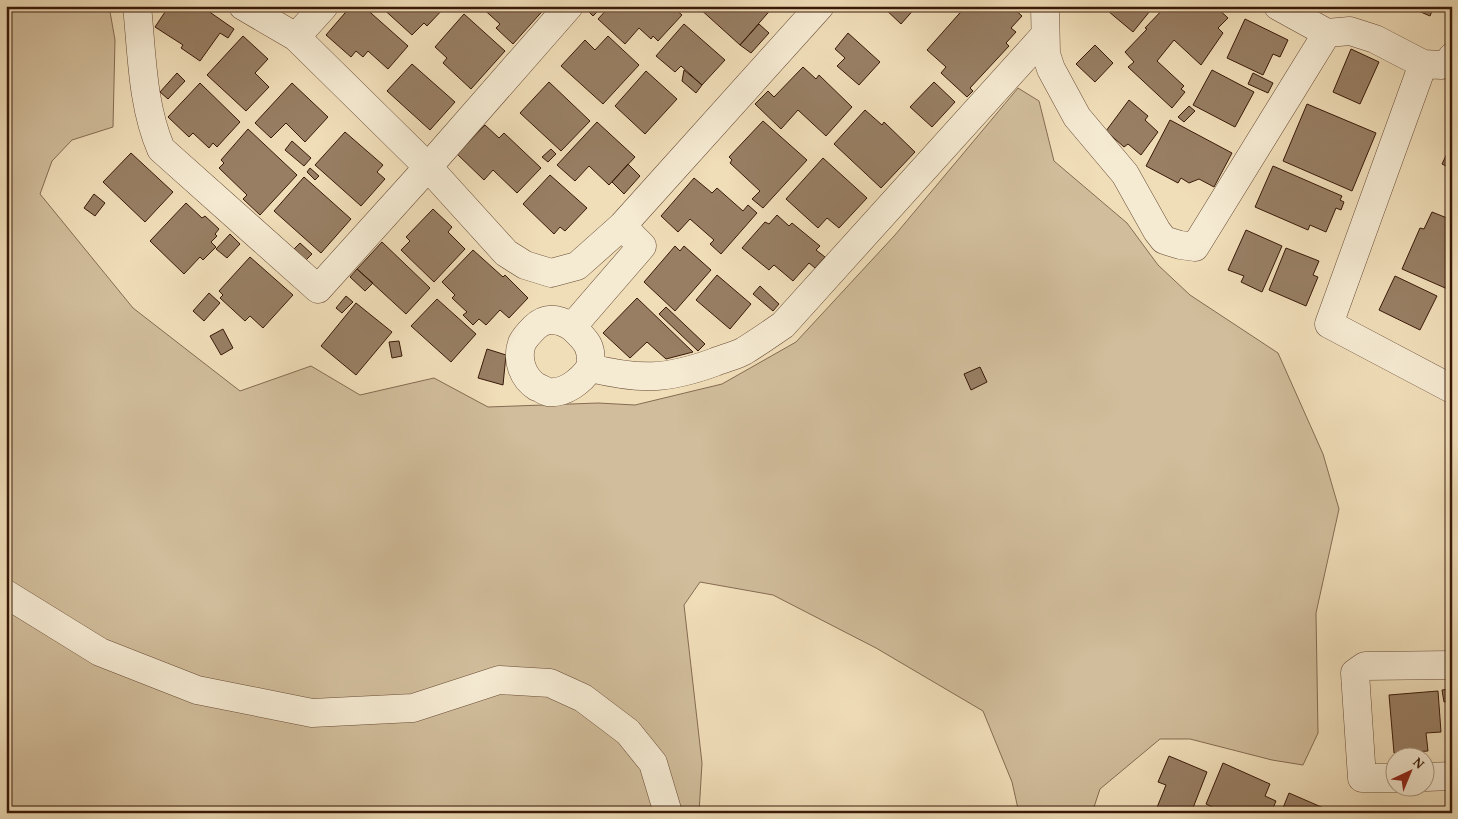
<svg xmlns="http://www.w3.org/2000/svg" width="1458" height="819" font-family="'Gentium Book Plus',serif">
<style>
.green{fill:#d1bd9b;stroke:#856b52}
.building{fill:#987f64;stroke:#391908}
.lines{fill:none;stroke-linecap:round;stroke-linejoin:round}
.minor-casing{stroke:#674a34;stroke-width:29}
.minor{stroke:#f5ead2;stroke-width:28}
</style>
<rect width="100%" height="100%" fill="#f0deb9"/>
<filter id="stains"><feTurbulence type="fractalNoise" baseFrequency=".004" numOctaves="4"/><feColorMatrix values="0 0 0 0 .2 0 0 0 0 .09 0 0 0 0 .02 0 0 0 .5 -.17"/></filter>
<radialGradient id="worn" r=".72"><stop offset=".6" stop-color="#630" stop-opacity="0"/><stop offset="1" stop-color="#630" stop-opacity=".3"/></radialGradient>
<path class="green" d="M6 6H109L115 40 113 127 72 140 52 161 40 194 133 308 240 391 311 366 360 395 434 378 488 407 598 403 635 405 722 384 796 342 895 235 1018 88 1039 101 1054 161 1127 223 1158 265 1190 295 1278 353 1323 454 1339 509 1316 613 1318 733 1303 765 1272 760 1190 739H1160L1100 789 1092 813H1019L1012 782 983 711 876 648 773 595 700 582 684 605 702 763 699 813H6Z"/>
<path class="building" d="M169 6H201L234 29 228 38 220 33 200 61 181 48 183 45 155 27Z
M351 6H363L408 46 388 69 368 51 363 57 356 51 351 57 326 35Z
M380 6H446L427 26 424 23 412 35Z
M480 6H547L513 44 496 28 500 24Z
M587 6H603L593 16 585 8Z
M610 6H672L682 15 658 41 653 36 651 39 639 28 625 44 598 19Z
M700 6H773V7L740 45 699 8Z
M882 6H917L901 24Z
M966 6H1011L1022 16 1011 28 1016 32 1006 43 1009 46 970 88 973 91 967 97 941 73 946 67 927 50Z
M1102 6H1154L1133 32Z
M1166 6H1215L1228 18 1218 28 1223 33 1201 65 1174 40 1157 61 1184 86 1181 89 1185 92 1172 108 1128 67 1134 62 1125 52 1147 29 1145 28Z
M1407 6H1434L1430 16Z
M464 14 505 51 471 89 443 63 447 58 435 47Z
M1245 19 1288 40 1280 57 1273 54 1263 75 1227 58Z
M684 24 725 60 702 85 681 66 675 72 656 56Z
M759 24 769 33 751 53 740 45Z
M848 33 880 62 859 85 837 66 845 58 835 49Z
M243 36 268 59 255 73 269 87 246 111 207 75Z
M608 36 639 65 603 104 561 66 585 40 595 50Z
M1095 45 1113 63 1095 82 1076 64Z
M1351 49 1379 62 1360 104 1333 92Z
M412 64 455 102 430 130 387 91Z
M803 67 816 79 819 75 852 107 826 136 798 110 781 129 755 104 768 91 774 97Z
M684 70 702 85 696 93 682 81Z
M1212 70 1254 92 1235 127 1193 105Z
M646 71 677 99 645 134 615 106Z
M177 73 185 81 168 99 160 92Z
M1253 73 1273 83 1268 93 1248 84Z
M549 82 590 121 561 151 520 113Z
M934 82 955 102 932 127 910 107Z
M200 83 240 122 217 147 213 143 209 148 193 133 189 137 168 117Z
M292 83 328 117 305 142 286 123 271 138 255 123Z
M1129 100 1148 116 1145 120 1158 132 1141 155 1128 144 1124 147 1106 131Z
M1307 104 1376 133 1352 191 1283 161Z
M1189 106 1195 111 1184 122 1178 117Z
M865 110 882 125 884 122 915 152 881 188 834 144Z
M1170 120 1232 153 1214 187 1199 179 1189 183 1181 178 1178 183 1146 166Z
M763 121 807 160 763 208 752 199 760 191 730 163 732 160 729 157Z
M597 122 635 157 609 185 589 166 575 181 557 165Z
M485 125 499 138 504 133 541 168 517 193 493 170 484 180 457 154Z
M248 129 297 175 260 215 243 199 247 195 219 168 224 163 221 160Z
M345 132 383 165 377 172 385 179 361 206 315 165Z
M292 141 311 158 304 166 285 150Z
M1452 143V169L1442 164Z
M551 149 556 154 548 162 542 157Z
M131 153 173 192 145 222 103 182Z
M823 158 867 198 839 228 827 218 818 228 786 199Z
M628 164 640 176 624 194 612 182Z
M1273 166 1342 196 1340 200 1344 202 1341 210 1336 208 1326 232 1310 225 1308 230 1255 207Z
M310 168 319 176 315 180 307 172Z
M550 175 587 208 565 231 560 227 554 234 523 204Z
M304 177 351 219 321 253 274 211Z
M694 178 712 193 717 188 743 211 748 205 757 213 721 254 710 244 714 240 690 219 678 232 661 216Z
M94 194 105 203 95 216 84 208Z
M186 203 202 218 205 216 219 229 215 234 217 236 211 242 216 247 203 260 200 257 184 274 150 241Z
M433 209 452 227 448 232 465 249 434 282 401 250 410 241 406 237Z
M1432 212 1452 220V291L1402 269 1420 228 1424 229Z
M777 215 789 226 792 223 820 246 816 250 825 257 815 268 809 263 793 281 774 265 769 270 742 248 765 222 769 224Z
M1246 230 1282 246 1262 292 1241 282 1244 276 1228 270Z
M230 234 240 244 227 258 216 249Z
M382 242 430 288 406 314 357 269Z
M300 243 312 254 306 260 294 249Z
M675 246 680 251 684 246 711 270 675 311 644 282Z
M1286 248 1319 261 1313 275 1318 277 1306 306 1269 290Z
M473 250 503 277 505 275 528 298 509 318 500 310 486 325 479 319 473 325 463 315 467 312 452 298 455 295 442 282Z
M250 257 293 295 263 328 250 316 245 321 220 298 223 295 219 291Z
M357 269 373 283 365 291 350 277Z
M717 275 751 304 730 329 696 300Z
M1395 276 1437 296 1420 330 1379 310Z
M760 286 779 304 773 311 753 294Z
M209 293 220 303 204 321 193 311Z
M346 296 353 302 342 313 336 308Z
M637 298 693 352 666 359 647 342 630 358 603 333Z
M437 299 476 334 451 362 411 326Z
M356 303 392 332 356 375 321 346Z
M666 307 705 344 698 351 659 314Z
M223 329 233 348 221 355 210 336Z
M399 341 402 356 392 358 389 342Z
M487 349 506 355 503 385 478 378Z
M980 367 987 382 971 390 964 374Z
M1450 689 1451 701 1444 702 1442 690Z
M1438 691 1441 732 1426 733 1428 751 1394 753 1389 695Z
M1169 756 1207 772 1191 813H1162L1156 810 1166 785 1158 782Z
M1223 763 1270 784 1265 796 1276 801 1271 813H1222L1223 812 1206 804Z
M1289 793 1326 809 1324 813H1281Z"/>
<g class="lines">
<defs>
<path id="minor" d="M137 6C142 54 142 105 161 149L318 289 428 167 569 6
M243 6 296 37 428 167 506 253 525 265 551 273 577 266 622 226 820 6
M1045 6 1046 54 1051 69 1077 117 1125 174 1157 231 1164 240 1180 245 1195 247 1327 33 1278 6
M1327 33 1350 31 1375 39 1423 64 1442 65 1449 62 1452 57
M296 37 324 6
M1423 64 1329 324 1452 389
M622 226 642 246 572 327C559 319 546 316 534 328 529 333 525 337 522 343 516 360 523 378 537 387 541 388 544 391 548 392 565 394 581 381 590 368 640 380 666 380 715 362 724 358 735 356 744 351 757 343 770 334 783 325L1045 35
M572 327C587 341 593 347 590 368
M6 594 100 652 197 690 312 713 413 708 499 680 550 683 583 698 628 732 653 763 668 813
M1426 777 1452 776
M1396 778H1362L1355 673 1365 666 1452 665"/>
</defs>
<use href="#minor" class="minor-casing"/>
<use href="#minor" class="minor"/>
</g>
<rect width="1458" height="819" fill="none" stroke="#f0deb9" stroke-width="25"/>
<rect x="8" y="8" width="1443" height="804" fill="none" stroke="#391908" stroke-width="2.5"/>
<rect x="12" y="12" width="1433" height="794" fill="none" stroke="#391908"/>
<g transform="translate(1410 772) rotate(44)"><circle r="24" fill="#f5ead2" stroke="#aa9681"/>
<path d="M0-4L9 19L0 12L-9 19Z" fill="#8f2418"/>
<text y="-8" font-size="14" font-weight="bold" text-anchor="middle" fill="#391908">N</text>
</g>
<rect width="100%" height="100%" filter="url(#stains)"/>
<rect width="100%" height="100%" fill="url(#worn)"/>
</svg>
